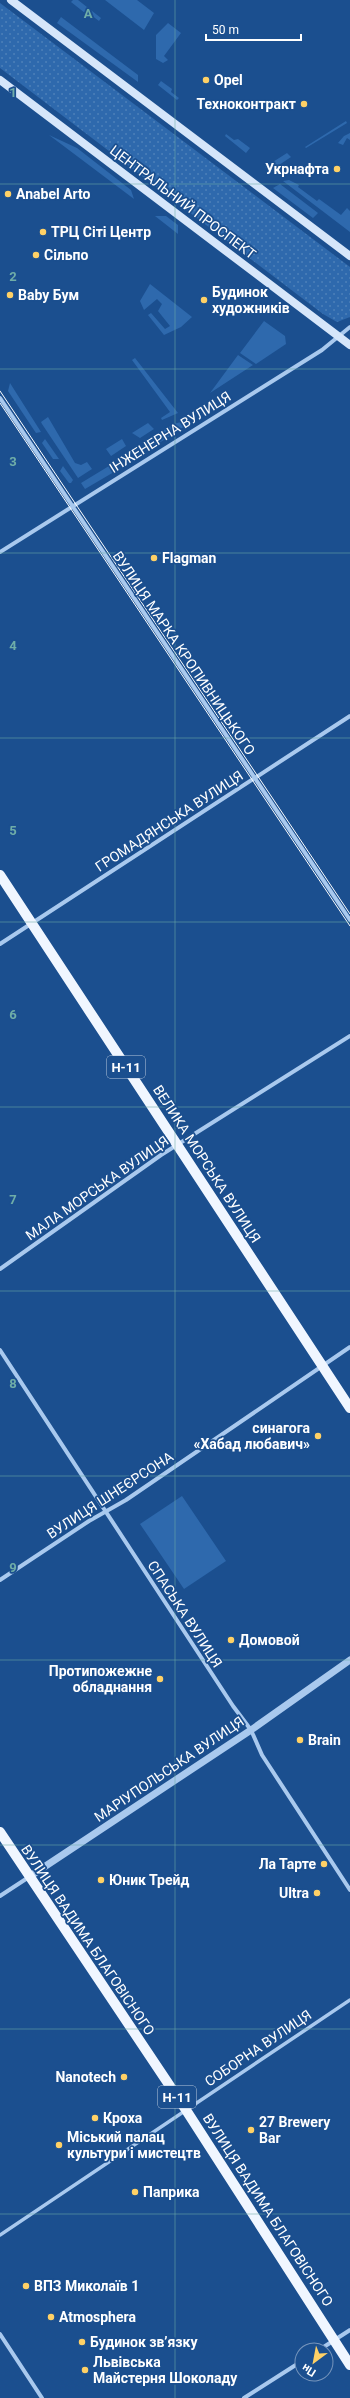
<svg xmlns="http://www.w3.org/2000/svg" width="350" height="2398" font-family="Roboto,sans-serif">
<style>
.grass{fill:#2e69ad}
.park{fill:url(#park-dots)}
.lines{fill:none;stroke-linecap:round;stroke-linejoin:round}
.pedestrian{stroke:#a9c9ee;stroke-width:3.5}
.minor{stroke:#a9c9ee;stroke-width:4}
.tertiary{stroke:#a9c9ee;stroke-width:7}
.secondary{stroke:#d6e6fa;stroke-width:8}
.primary{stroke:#f0f6ff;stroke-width:10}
.tram{stroke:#fff;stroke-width:1}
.grid{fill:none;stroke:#6fada8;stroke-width:1;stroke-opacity:0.55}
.poi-dot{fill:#ffd166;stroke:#1b4f8f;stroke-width:1.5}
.labels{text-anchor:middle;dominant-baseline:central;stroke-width:3.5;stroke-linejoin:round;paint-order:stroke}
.shield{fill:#1b4f8f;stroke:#bbcadd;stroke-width:1}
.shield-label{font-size:13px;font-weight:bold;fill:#fff}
.poi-label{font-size:14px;font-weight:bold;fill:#fff;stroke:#1b4f8f;text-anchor:start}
.street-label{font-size:14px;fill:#fff;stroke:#1b4f8f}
.grid-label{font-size:13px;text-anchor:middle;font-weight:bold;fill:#6fada8;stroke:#1b4f8f;stroke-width:3.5;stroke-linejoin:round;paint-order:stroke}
</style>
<defs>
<pattern id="park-dots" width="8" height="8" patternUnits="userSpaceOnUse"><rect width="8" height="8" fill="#2e69ad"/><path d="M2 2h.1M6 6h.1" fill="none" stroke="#4d80b9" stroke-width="1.8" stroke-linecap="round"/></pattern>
</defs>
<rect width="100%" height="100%" fill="#1b4f8f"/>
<path class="grass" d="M73 0H78L101 18 99 21 87 12 85 13 71 2Z
M105 0H137L154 13 144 30Z
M61 17 138 75V82L57 23Z
M168 23 181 33 164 56 168 60 163 63 156 59V35Z
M161 81 172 89 171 92 179 98 177 100 158 85Z
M346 121 347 123 306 148 305 147Z
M350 133V140L347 138 343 145 338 143 344 136Z
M226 134 234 140 238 139 250 148 246 153 225 136Z
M49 135 77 148 131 190 134 199Z
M287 153 291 157 270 171 265 167Z
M289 180 299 185 298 187 317 201 319 199 341 215 347 208 350 211V232L283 181Z
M280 184 318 213 313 218 273 188Z
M155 216H166L178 225V234Z
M150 284 192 317 181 327 164 335 148 315 151 313 165 329 170 326 158 311 162 304 157 299 144 310 140 301Z
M264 321 285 336 286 344 256 364 240 353Z
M238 355 253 365 210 393Z
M135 358 178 413 162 420 161 418 170 412 132 360Z
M10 383 41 432 36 433 8 391Z
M48 417 75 463 81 465 87 462 92 469 78 478 42 424 41 422Z
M184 421 185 426 153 447 144 442 174 424Z
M148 423 154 429 140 438 132 433Z
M45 439 59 459H53L42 443Z
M122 439 126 446 111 456 106 449Z
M63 466 73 480 71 483H69L60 471Z
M109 466 114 472 85 489 81 483Z
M182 1496 226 1561 184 1589 140 1524Z"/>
<path class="park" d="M0 3 350 267V317L337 322 323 314 0 68Z"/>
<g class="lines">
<path class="pedestrian" d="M0 2235 350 2000"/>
<path class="minor" d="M0 398 350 920
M0 552 322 350 350 327
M0 944 350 716
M0 1269 161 1155 350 1036
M0 1350 233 1706 251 1730 262 1755 350 1890
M0 1580 89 1521 126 1500 350 1347
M0 1896 29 1877
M0 2334 42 2398
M319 2350 350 2330
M244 2398 302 2361"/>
<path class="tertiary" d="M29 1877 251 1730 350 1660"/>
<path class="secondary" d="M11 0 350 256
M0 80 350 345"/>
<path class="primary" d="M0 875 350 1408
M0 1832 186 2110 350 2365"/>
<path class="tram" d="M0 391 350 914
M0 403 350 926"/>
</g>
<path class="grid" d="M175 0V2398M0 184H350M0 369H350M0 553H350M0 738H350M0 922H350M0 1107H350M0 1291H350M0 1476H350M0 1660H350M0 1845H350M0 2029H350M0 2214H350"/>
<g class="poi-dot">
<circle cx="206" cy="80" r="4"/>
<circle cx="304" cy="104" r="4"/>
<circle cx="337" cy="169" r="4"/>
<circle cx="8" cy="194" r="4"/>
<circle cx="43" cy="232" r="4"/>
<circle cx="36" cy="255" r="4"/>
<circle cx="10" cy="295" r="4"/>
<circle cx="204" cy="300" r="4"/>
<circle cx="154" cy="558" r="4"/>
<circle cx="318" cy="1436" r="4"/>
<circle cx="231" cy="1640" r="4"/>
<circle cx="160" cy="1679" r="4"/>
<circle cx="300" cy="1740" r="4"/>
<circle cx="324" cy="1864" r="4"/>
<circle cx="101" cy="1880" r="4"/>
<circle cx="317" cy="1893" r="4"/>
<circle cx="124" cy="2077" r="4"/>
<circle cx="95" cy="2118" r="4"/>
<circle cx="251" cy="2130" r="4"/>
<circle cx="59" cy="2145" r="4"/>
<circle cx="135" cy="2192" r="4"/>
<circle cx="26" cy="2286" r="4"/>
<circle cx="51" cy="2317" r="4"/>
<circle cx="82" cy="2342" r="4"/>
<circle cx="85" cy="2370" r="4"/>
</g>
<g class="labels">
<g class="shield">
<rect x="107" y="1056" width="38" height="22" rx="3"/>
<rect x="158" y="2086" width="38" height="22" rx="3"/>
</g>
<g class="shield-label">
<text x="126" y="1067">Н-11</text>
<text x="177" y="2097">Н-11</text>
</g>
<g class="poi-label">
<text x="214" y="80">Opel</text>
<text x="296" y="104" text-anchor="end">Техноконтракт</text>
<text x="329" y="169" text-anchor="end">Укрнафта</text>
<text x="16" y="194">Anabel Arto</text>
<text x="51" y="232">ТРЦ Сіті Центр</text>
<text x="44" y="255">Сільпо</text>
<text x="212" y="292">Будинок<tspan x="212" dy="16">художників</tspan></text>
<text x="18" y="295">Baby Бум</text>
<text x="162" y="558">Flagman</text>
<text x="310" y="1428" text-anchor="end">синагога<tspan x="310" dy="16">«Хабад любавич»</tspan></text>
<text x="239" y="1640">Домовой</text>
<text x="152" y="1671" text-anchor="end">Протипожежне<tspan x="152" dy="16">обладнання</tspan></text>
<text x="308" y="1740">Brain</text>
<text x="316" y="1864" text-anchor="end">Ла Тарте</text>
<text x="109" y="1880">Юник Трейд</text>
<text x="309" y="1893" text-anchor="end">Ultra</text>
<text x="116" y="2077" text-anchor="end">Nanotech</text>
<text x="103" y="2118">Кроха</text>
<text x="259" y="2122">27 Brewery<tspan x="259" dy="16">Bar</tspan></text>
<text x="67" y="2137">Міський палац<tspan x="67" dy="16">культури і мистецтв</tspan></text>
<text x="143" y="2192">Паприка</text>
<text x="34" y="2286">ВПЗ Миколаїв 1</text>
<text x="59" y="2317">Atmosphera</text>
<text x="90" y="2342">Будинок зв’язку</text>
<text x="93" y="2362">Львівська<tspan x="93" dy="16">Майстерня Шоколаду</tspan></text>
</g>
<g class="street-label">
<text transform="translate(183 202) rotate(37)">ЦЕНТРАЛЬНИЙ ПРОСПЕКТ</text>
<text transform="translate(170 432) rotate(-32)">ІНЖЕНЕРНА ВУЛИЦЯ</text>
<text transform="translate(184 653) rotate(56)">ВУЛИЦЯ МАРКА КРОПИВНИЦЬКОГО</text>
<text transform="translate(169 821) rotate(-33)">ГРОМАДЯНСЬКА ВУЛИЦЯ</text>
<text transform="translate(207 1164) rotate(57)">ВЕЛИКА МОРСЬКА ВУЛИЦЯ</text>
<text transform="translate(97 1188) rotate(-35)">МАЛА МОРСЬКА ВУЛИЦЯ</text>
<text transform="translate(110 1495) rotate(-33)">ВУЛИЦЯ ШНЕЄРСОНА</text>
<text transform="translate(185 1614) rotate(57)">СПАСЬКА ВУЛИЦЯ</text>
<text transform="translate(169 1769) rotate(-34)">МАРІУПОЛЬСЬКА ВУЛИЦЯ</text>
<text transform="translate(88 1940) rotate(56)">ВУЛИЦЯ ВАДИМА БЛАГОВІСНОГО</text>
<text transform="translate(258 2048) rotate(-34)">СОБОРНА ВУЛИЦЯ</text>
<text transform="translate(268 2210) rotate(57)">ВУЛИЦЯ ВАДИМА БЛАГОВІСНОГО</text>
</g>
</g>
<g class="grid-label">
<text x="88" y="18">A</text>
<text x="13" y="97">1</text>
<text x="13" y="281">2</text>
<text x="13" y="466">3</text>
<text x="13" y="650">4</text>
<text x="13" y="835">5</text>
<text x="13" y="1019">6</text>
<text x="13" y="1204">7</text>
<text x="13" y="1388">8</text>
<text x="13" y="1572">9</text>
</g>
<g transform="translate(314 2362) rotate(212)"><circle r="19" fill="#1b4f8f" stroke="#7695bc"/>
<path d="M0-3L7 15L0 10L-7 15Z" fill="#ffd166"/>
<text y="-6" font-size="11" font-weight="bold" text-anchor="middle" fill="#ffffff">Пн</text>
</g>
<path d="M206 34v6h95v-6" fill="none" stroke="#ffffff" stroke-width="2"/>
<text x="212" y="34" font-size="12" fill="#ffffff" stroke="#1b4f8f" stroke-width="3" paint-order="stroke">50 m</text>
</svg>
